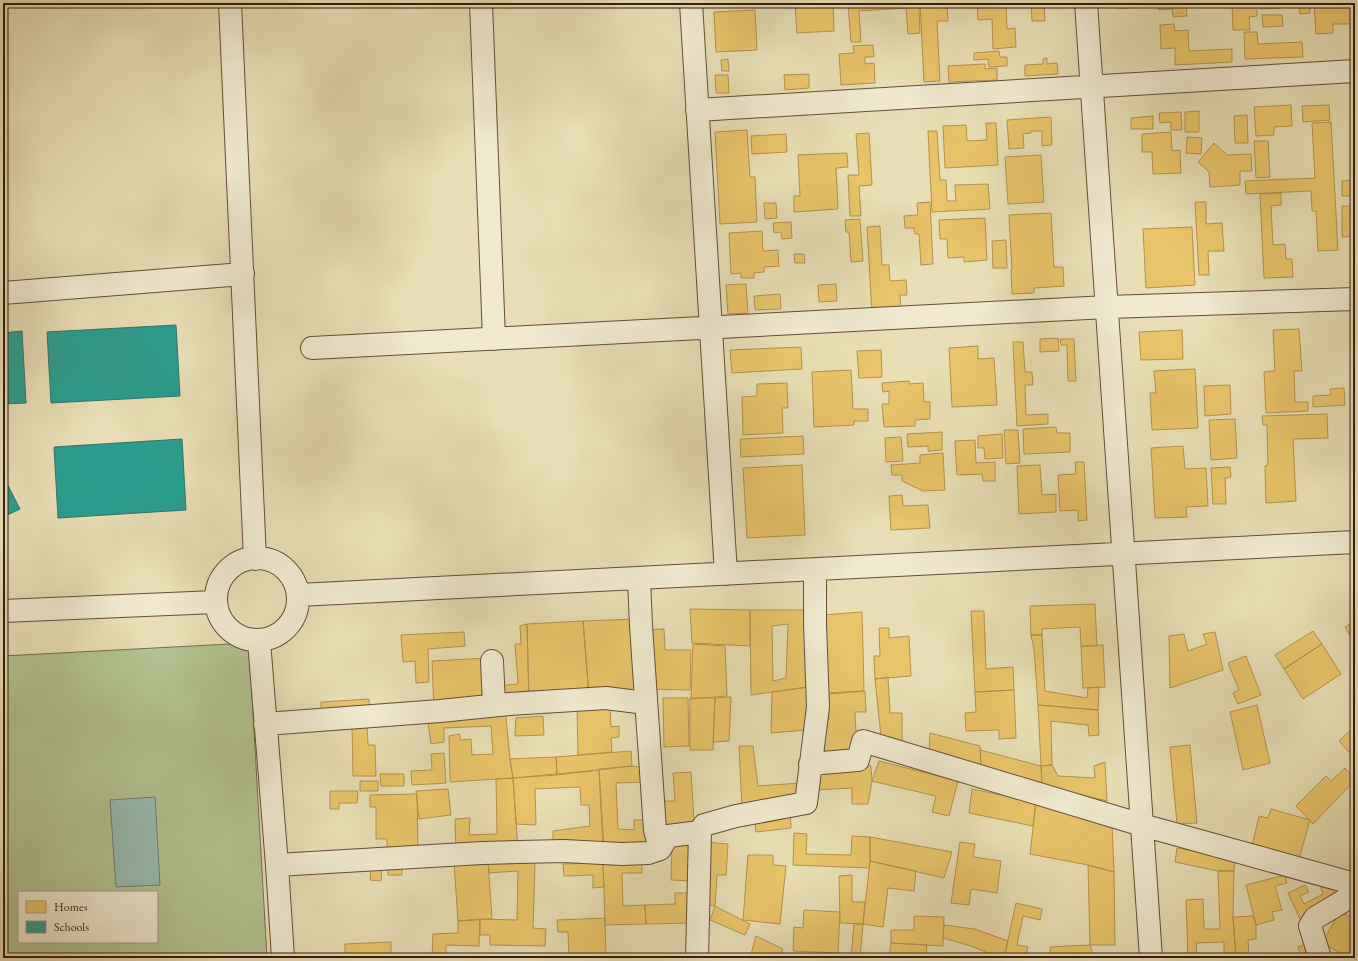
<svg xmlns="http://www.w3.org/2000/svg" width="1358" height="961" font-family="'EB Garamond',serif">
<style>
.green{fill:#b2c290;stroke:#766e4f;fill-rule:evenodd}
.water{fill:#97bbb0;stroke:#717b6f}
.homes{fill:#e9c46a;stroke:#b4914e;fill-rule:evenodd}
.schools{fill:#2a9d8f;stroke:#2e7668}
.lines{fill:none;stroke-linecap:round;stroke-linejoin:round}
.minor-casing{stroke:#654c38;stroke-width:24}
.minor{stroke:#f0e9ce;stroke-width:22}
</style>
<rect width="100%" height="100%" fill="#e8ddb4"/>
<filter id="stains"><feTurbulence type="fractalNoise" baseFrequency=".005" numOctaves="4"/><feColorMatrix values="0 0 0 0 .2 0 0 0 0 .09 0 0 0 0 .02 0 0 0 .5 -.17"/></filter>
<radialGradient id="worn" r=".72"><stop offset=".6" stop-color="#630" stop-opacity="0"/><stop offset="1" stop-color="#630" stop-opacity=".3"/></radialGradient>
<path class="green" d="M249 643 267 958H3V656ZM19 892H157V942H19Z"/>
<path class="water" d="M155 797 160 885 116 887 110 800Z"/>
<path class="homes" d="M795 3H833L834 31 797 33Z
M848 3H915V7H919L920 33 908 34 906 8 859 11 861 42H851Z
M920 3H943V6H947L948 21H937L940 81 924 82Z
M977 3H991V7L1006 6 1007 29 1015 28 1016 47 993 49 992 19 978 20Z
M1009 3H1044L1045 21H1032L1031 3 1009 4Z
M1116 3H1127V8H1116Z
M1159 3H1186L1187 16 1173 17 1172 9 1159 10Z
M1232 3H1257V16L1249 17 1250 30H1233Z
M1260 3H1281V8L1260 9Z
M1299 3H1310V13L1300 14Z
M1314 3H1355V24H1333V33L1316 34Z
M755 10 757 50 716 52 714 12Z
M1262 15H1282L1283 26 1263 27Z
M1174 24 1175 31 1188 30 1189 51 1232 49V62L1175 65V48L1161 49 1160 25Z
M1244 32H1257L1258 44 1302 42 1303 57 1245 59Z
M873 45 874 57H865V64L874 63 875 83 841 85 839 54 854 53 853 46Z
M999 51 1000 57H1007V66L989 67 988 59 974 60V53Z
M1047 58V64L1057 63 1058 74 1025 76V65L1043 64V59Z
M728 59 729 71H722L721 60Z
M985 64V69L997 68V80L949 82 948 66Z
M809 74V88L785 90 784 75Z
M715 75H728L729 93H716Z
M1291 105 1292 126 1274 127V135L1256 136 1254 107Z
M1329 105 1330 120 1303 122 1302 106Z
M1199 111V132H1185V112Z
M1181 112 1182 130H1171V122L1160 123 1159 113Z
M1247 115 1248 143H1235L1234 116Z
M1153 116V129H1131V118Z
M1051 117 1052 145 1042 146V131H1031V133L1023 134 1024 148 1009 149 1007 120Z
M1331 122 1338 250 1318 251 1316 211H1312L1311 191 1246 194 1245 181 1315 178 1312 123Z
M986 123H996L998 165 945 168 943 126 966 125 967 141 987 140Z
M747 130 750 177H755L757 222 720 224 715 132Z
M928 131H937L940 180H946L947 201H956L955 185 988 184 990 209 932 212Z
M1171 132 1172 151 1180 150 1181 173 1153 174 1152 152H1142V134Z
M869 133 872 185 859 186 861 216H850L848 175H859L856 134Z
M786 134 787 152 752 154 751 136Z
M1187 137 1202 138 1201 154 1186 153Z
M1254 141H1268L1270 177 1256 178Z
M1214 143 1227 155 1251 154 1252 171H1240V185L1210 187 1209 172 1198 162Z
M847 153 848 167 836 168 838 209 794 212V196H800L798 155Z
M1041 155 1044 202 1008 204 1005 157Z
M1355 180V196H1342V181Z
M1281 193V205L1271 206 1273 245 1285 244 1286 259H1292L1293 277 1264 278 1260 194Z
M930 202 933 264 921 265 919 234H915L914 228H905L904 216 918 215 917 203Z
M1195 202H1206V224L1222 223 1224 251H1208L1209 275H1199Z
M764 203H776L777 218 765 219Z
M1342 206H1355V236L1342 237Z
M1051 213 1054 267H1063L1064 286 1034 288V293L1012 294 1011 270 1012 269 1009 215Z
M985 218 987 260 964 262V257L948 258 947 239H940L939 220Z
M860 219 863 261 851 262 849 232H846L845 220Z
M791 222 792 238 782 239 781 232 774 233 773 223Z
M880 226 882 265H889L890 281 906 280 907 295H900L901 312 872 314 867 227Z
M1192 227 1195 285 1146 288 1143 229Z
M762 231 763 251 778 250 779 266 764 267V272L754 273V278H741V273L731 274 729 233Z
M1006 240 1007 268H993L992 241Z
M794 254H804L805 263H795Z
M746 284 748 313 728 314 726 285Z
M836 284 837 301 819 302 818 285Z
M780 294 781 309 755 310 754 296Z
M1299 329 1302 371H1294L1295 402H1308V411L1266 413 1264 372 1275 371 1273 330Z
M1182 330 1183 359 1141 360 1139 332Z
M1058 338 1059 351 1040 352V339Z
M1060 339H1074L1076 381H1068L1067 345H1061Z
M1013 342H1023L1025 372H1032L1033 385H1025L1026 415 1048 414V424L1017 426Z
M978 346V359L994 358 997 405 952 407 949 348Z
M801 347 802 369 732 373 730 350Z
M881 350 882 377 859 378 857 351Z
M1195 369 1198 428 1152 430 1150 393H1156L1154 371Z
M851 370 853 409H868V421H854V425L814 427 812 372Z
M909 381V384L923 383 924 402H930V419L915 420V426L884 427 882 404H889V391L883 392 882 383Z
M787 383 788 408H782L783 433 743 435 742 397 757 396V384Z
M1230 385 1231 414 1205 416 1204 386Z
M1344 388 1345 405 1313 407V396L1331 395 1330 389Z
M1327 414 1328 438 1293 439 1296 501 1266 503 1265 466 1268 465 1267 425H1263L1262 416Z
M1235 419 1237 458 1211 460 1209 420Z
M1056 427 1057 433H1070V452L1024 454 1023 429Z
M1004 430H1018L1020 463 1006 464Z
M942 432V450L928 451V446L908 447 907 434Z
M1002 434 1003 458 985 459 984 448H978V436Z
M803 436 804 454 741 457 740 439Z
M901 437 903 461 886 462 885 438Z
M975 440 976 463 995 462V481H983L982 474 957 475 955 441Z
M1183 446 1185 469 1206 468 1208 506 1186 507 1187 517 1155 518 1151 448Z
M943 453 945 490 923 491 902 481V475H892L891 465 920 463V455Z
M1075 462H1084L1087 520 1078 521V510L1060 511 1058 475 1076 474Z
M802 465 805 535 747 538 743 468Z
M1040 465 1042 495 1056 494V512L1019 514 1017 466Z
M1230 467 1231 477 1225 478 1226 504H1213L1211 468Z
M902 495 903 506 928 505 930 528 891 530 889 496Z
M1095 604 1097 646H1081L1080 627 1042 629V635H1031L1030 606Z
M690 609 750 610V646L692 643Z
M750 610H808V687L751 695ZM788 624 786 678 773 681 772 626Z
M971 611H984L986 669 1013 667 1014 690 975 692Z
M862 612 864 691 827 693 822 615Z
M638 619 643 693 589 696 583 621Z
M583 621 589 696 529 701 527 624Z
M1355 621V644L1345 627Z
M527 624 529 701 497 702V686L518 684 515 644H521L520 626Z
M879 628H889V638L909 636 911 676 875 679 874 656H880Z
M664 629 665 650H691L690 690 646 689 643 630Z
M1313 631 1322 644 1284 669 1275 655Z
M464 632 465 646 428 649 429 682 416 683 415 661 403 662 401 635Z
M1215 632 1223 670 1170 688 1169 636 1184 634 1188 651 1207 644 1203 634Z
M1031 635H1042L1045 691 1087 698 1088 688 1099 687 1098 710 1038 705 1034 649Z
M693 644 725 646 727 696 691 699Z
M1322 644 1341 674 1303 699 1284 669Z
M1103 645 1105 687 1083 688 1081 646Z
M1246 656 1261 695 1238 704 1233 693 1239 690 1228 663Z
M487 658 491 704 434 710 432 661Z
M888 677 890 713H902V743L881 737 875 679Z
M808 687 807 730 771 733 772 692Z
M1014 690 1016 738 999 739V730L966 731 965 713 976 712 975 692Z
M865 691 866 712H855L856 733 854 758H817L823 720 829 719 827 694Z
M731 697 729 741 713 742 715 698Z
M663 698H688L689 746 664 747Z
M690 698H715L713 750H690Z
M369 699 370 712 321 715V702Z
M1038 705 1098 710 1099 735 1089 736 1088 725 1051 721 1052 765 1041 766Z
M1257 705 1270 763 1243 770 1230 712Z
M577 706H610L611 727 619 726V737L611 738 612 752 578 755Z
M505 707 510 759 513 778 450 782 449 736 460 734V740L471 739 472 755 493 754 491 726 444 728V742L431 744 427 716Z
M543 716 544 735 515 736 516 718Z
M367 724 368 745H375L376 776H353L352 725Z
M1355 726V759L1339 741Z
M930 733 980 746 981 766 929 751Z
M1190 745 1197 823 1177 824 1170 747Z
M739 746H753L758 786 800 783 798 802 742 808Z
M980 750 1041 766 1042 786 981 766Z
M631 751 632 766 557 775 556 757Z
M444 753 446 783 412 785 411 771 432 770 431 754Z
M556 757 557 775 513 778 510 759Z
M879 761 958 781 949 816 932 812 936 796 872 781Z
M1105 762 1107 801 1042 786 1041 766 1052 765 1058 776 1095 778 1094 766Z
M632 766 646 768V782L616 783 618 829 634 830V820H649L651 847 604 848 599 769Z
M871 766 872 781 868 804H852V788L815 790 814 768Z
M1345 768 1355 780 1313 824 1296 806 1326 776 1331 781Z
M599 770 603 849 553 846V831L590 826 589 805H581L580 787 535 789 536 825 516 824 513 778Z
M691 772 694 821 696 831 661 833 657 801H675L673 773Z
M380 774H404V786H381Z
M513 778 518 851 456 852 455 819 470 818 469 835 497 834 496 779Z
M360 781H378V791H360Z
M448 789 451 815 419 819 416 791Z
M972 789 1036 802 1033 826 969 813Z
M330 791H358L357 803H339V809H330Z
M417 794 418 851H387V839H376V807H370V795Z
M1036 802 1112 824 1114 872 1088 865 1030 854Z
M1271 809 1310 820 1299 859 1252 846 1259 816 1268 818Z
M790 810 791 828 756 832 754 815Z
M794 833 807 834 806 854 851 855 852 836 870 837V861L869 868 793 865Z
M870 837 952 852 944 878 870 861Z
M672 839H694L692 881 671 880Z
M704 842 728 844 726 875H717L715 906 699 904Z
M960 842 975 844 973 857 1001 861 997 893 971 889 969 905 951 903Z
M1177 848 1235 858 1234 871H1218L1175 862Z
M748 855H773V865L786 866 780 924 743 920Z
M488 861 535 862 533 928 546 929 545 946 490 945V935H480V919L517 920 518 871 489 873Z
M488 861 492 919 458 921 454 863Z
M870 861 916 871 914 891 888 888 883 927 863 924Z
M642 862V873H622L623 906 645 905 646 924 605 925 603 863Z
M603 863 604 887 593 888V875L564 876 563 864Z
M1088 865 1114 872 1115 945H1090Z
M371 868 382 869 381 881 370 880Z
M388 868H402V875H388Z
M1218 871H1234L1233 917 1236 958H1224V942L1196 943 1197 958H1188L1186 900 1203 899 1204 929H1220Z
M852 875V902H865L863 924 840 923 839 876Z
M1285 875 1287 883 1275 886 1282 910 1272 912 1274 920 1256 925 1246 885Z
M1319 882 1338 886 1339 900 1300 919 1288 893 1305 885 1309 892 1300 896 1304 904 1323 894Z
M675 893H692L693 923 646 924 645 905 675 904Z
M1016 903 1042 909 1040 920 1023 916 1017 945 1028 947 1025 958H1004Z
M715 906 750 924 745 935 710 920Z
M804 910 840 912 838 953 793 951 794 927 803 928Z
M1340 911 1355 920V954L1353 958H1349L1322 943Z
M914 916 944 917 943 946 891 943V930H914Z
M1253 916 1256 925V939L1248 940 1249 958H1236L1233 917Z
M605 918 606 958H569L568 932H558L557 920Z
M480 919 479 946 446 945V958H432L433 934 458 933V921Z
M854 924H863L860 958H851Z
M944 925 975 929 1008 941 1004 958H1000L971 946 943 938Z
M756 936 783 949 780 958H750Z
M391 942V958H345V944Z
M891 943 927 945 926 958H889Z
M1308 943 1313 958H1302L1298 947Z
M1090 945 1094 958H1051L1050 947Z
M1340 953 1349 958H1332Z"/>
<path class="schools" d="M176 325 180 396 51 403 47 332Z
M22 331 26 403 3 404V333Z
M182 439 186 510 58 518 54 447Z
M3 476 20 509 3 517Z"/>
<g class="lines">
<defs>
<path id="minor" d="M230 3 255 559
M481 3 494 339
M691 3 726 574
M1086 3 1151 958
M697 110 1355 71
M3 293 243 274
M312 348 1107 307 1355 299
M216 599a41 41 0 1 1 82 0a41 41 0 1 1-82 0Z
M639 579 641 626 655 830 660 849
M298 595 1355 542
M3 611 216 602
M259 641 277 865 283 958
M492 661 494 705
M265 724 440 711 509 704 606 698 646 703
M810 764 858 760 863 741 1142 825 1355 884
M277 865 482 853 564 851 622 854 648 853 660 849 668 836 700 832 704 825 736 816 806 803 818 707 815 624V570
M697 958 700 832
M1320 958 1310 926 1315 918 1355 894"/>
</defs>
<use href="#minor" class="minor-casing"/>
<use href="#minor" class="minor"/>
</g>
<rect width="1358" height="961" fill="none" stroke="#e8ddb4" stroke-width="16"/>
<rect x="4" y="4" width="1350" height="953" fill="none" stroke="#391b0e" stroke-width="2"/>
<rect x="8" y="8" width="1342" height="945" fill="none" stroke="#391b0e"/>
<rect x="18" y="891" width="140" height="52" fill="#f0e9ce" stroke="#a79781"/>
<rect x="26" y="901" width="20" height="12" fill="#e9c46a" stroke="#a79781"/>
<text x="54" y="911" font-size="12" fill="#391b0e">Homes</text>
<rect x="26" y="921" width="20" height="12" fill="#2a9d8f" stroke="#a79781"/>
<text x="54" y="931" font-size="12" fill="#391b0e">Schools</text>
<rect width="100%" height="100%" filter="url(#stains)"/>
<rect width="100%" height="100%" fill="url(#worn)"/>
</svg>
